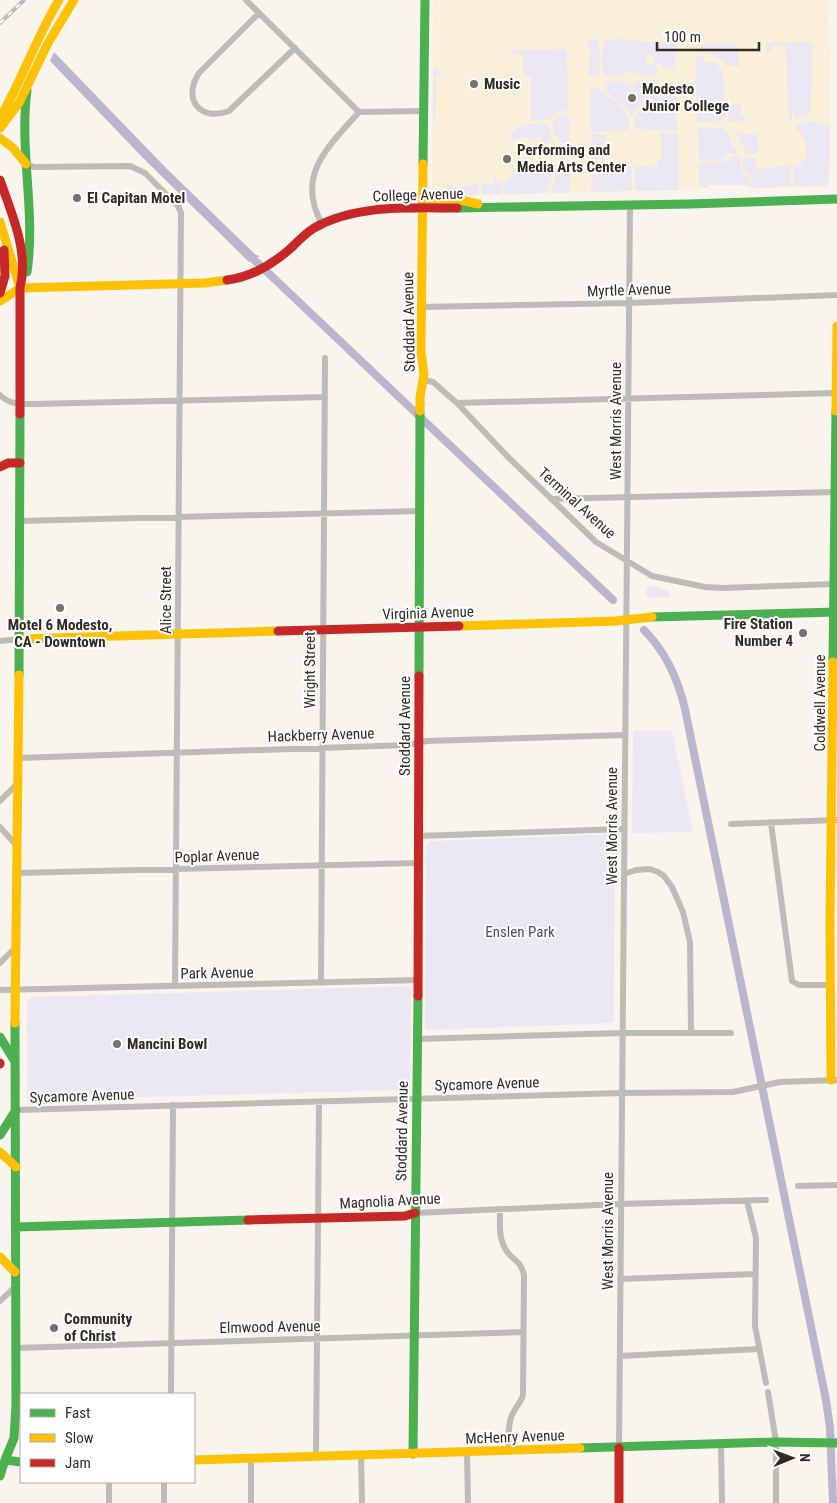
<svg xmlns="http://www.w3.org/2000/svg" width="837" height="1503" font-family="'Roboto Condensed',sans-serif">
<style>
.built{fill:#faf0d9}
.green{fill:#ece8f3}
.water{fill:#bbb6ce}
.lines{fill:none;stroke-linecap:round;stroke-linejoin:round}
.canal{stroke:#bbb6ce;stroke-width:8}
.street{stroke:#bebcb7;stroke-width:6}
.fast{stroke:#4caf50;stroke-width:9}
.slow{stroke:#ffc107;stroke-width:9}
.jam{stroke:#c62828;stroke-width:9}
.rail-casing{stroke:#bcbab5;stroke-width:4}
.rail{stroke:#fff;stroke-width:2;stroke-dasharray:5.5;stroke-linecap:butt}
.poi-dot{fill:#767269;stroke:#fff;stroke-width:2}
.labels{text-anchor:middle;dominant-baseline:central;stroke-width:4;stroke-linejoin:round;paint-order:stroke}
.poi-label{font-size:15px;font-weight:bold;fill:#302c22;stroke:#fff;text-anchor:start}
.street-label{font-size:15px;fill:#302c22;stroke:#fff}
.park-label{font-size:15px;fill:#51467a;stroke:#fff}
</style>
<rect width="100%" height="100%" fill="#f9f5ec"/>
<path class="built" d="M433 0H827L829 34 827 41 831 45 830 176 828 185 753 188 744 185H710L708 188 640 191 435 196 432 192V188Z"/>
<path class="green" d="M621 38 636 41 675 43V71L653 62 655 57 651 55 647 57 645 64H652L657 66V75L655 74 654 75 641 76 631 71 622 76 604 77C602 67 600 48 607 39L615 40Z
M592 39 599 40 600 77H589V57L591 49 586 41Z
M812 42 811 114 795 119 794 112H792V120L789 121 786 45H773V52L766 51V43Z
M737 44 740 67 724 64 725 60 714 58 715 54H706V52L701 51 700 45Z
M564 49 567 52 568 107 566 110 557 112 548 120 531 121V75H524L523 55H511V50Z
M701 56H704L703 61 718 63V68L723 69 725 121 697 122 695 58Z
M433 69 440 70 441 74H436L435 122H433Z
M640 80H658C658 94 639 105 631 116 624 101 606 98 604 81H622L631 86Z
M676 82 677 130 641 131 640 129 635 128C629 110 661 88 676 82Z
M591 85C603 92 641 114 626 131L591 132Z
M728 104H740L741 117H746L747 121 728 122Z
M564 114 569 116V142C558 146 555 134 552 125L555 118Z
M811 121 830 127 829 180 826 186 794 187 793 165 802 164V160H806L805 140 802 139 801 132H797V125Z
M529 124 547 125 555 144 553 145 551 138 549 139 550 142 542 144 541 138 532 140C526 136 518 138 511 141V133C517 127 521 126 529 124Z
M698 128H725V132L728 133 731 143H733V148L736 149V154L726 153 725 158 722 159V160L699 161Z
M735 130 746 134 757 133 758 147 757 154H747Z
M659 133H678L679 190 637 191 635 187V166L658 165V160H661V137Z
M591 134H607L604 140V159H592Z
M730 156H740L741 169 749 179 753 188 744 185H710L708 188H703V186H699V163L726 162V160H730Z
M743 158H755L756 169 790 165 791 187 755 188 750 175 743 168Z
M592 162H605L608 167 632 166V191L591 192Z
M542 165 548 166 547 172 554 174 545 193 505 195 503 192 502 186 511 176 512 168C526 174 530 166 541 169Z
M564 166H570V187L566 193H553L551 190C555 182 556 170 564 166Z
M493 177H496L497 182H504L500 188 501 192 497 195H482L481 183H494Z
M477 183 478 192 476 195 463 196 460 193V188Z
M448 185C453 184 459 188 458 193L455 196H439L441 190Z
M653 586 669 591 671 595 668 597 650 598 646 595 647 587Z
M633 731H672L693 832 632 833Z
M615 834 614 1020 612 1023 428 1030 425 1027 426 846 431 841Z
M408 986 411 988V991L410 1085V1087L406 1090 33 1100H30L27 1097V1003L31 997Z"/>
<path class="water" d="M54 52 167 169 256 255 260 256 249 262 143 158 50 61Z"/>
<g class="lines">
<path class="canal" d="M246 252 613 600
M644 630C666 652 678 679 685 709L826 1400 830 1428 833 1503"/>
<path class="street" d="M246 0 359 112 423 111
M259 13 199 73C182 99 200 122 229 111L295 48
M26 164 34 167 130 166 145 173 178 206 181 213 175 986
M322 224C295 175 328 147 359 112
M421 307 630 303 837 295
M423 380 433 382 457 403 507 456 596 542 652 576 705 587 723 588 834 584
M0 395C10 405 21 404 35 404L325 397
M457 403 836 393
M551 499 835 492
M20 521 420 511
M0 641 19 639
M18 758 408 745 427 741 625 735
M0 801 18 783
M771 823 792 981 799 985H830
M731 824 837 820
M0 827 17 846
M418 836 624 829
M17 873 418 863
M624 874 636 870 650 869 658 872 664 876 672 887 683 912 690 942 691 1033
M0 963 16 947
M321 983 325 358
M0 990 418 980
M418 1039 623 1033H731
M16 1110 622 1093 733 1092 780 1082 837 1080
M798 1186 837 1185
M747 1201 756 1238 755 1326 766 1383
M500 1210C500 1225 498 1240 508 1253 516 1262 521 1262 524 1275L523 1395C521 1403 515 1407 512 1415 507 1426 509 1439 509 1451
M415 1213 620 1204 766 1200
M620 1279 755 1274
M0 1301 15 1287
M16 1348 523 1332
M620 1356 759 1349
M768 1392 776 1442V1503
M171 1394 173 1105
M721 1444 722 1503
M619 1448 630 205
M467 1452 468 1503
M361 1455 362 1503
M316 1457 319 1102
M251 1459V1503
M109 1482V1503
M164 1482V1503"/>
<path class="fast" d="M27 90C19 151 36 211 27 272
M423 164 425 0
M457 208 690 204 837 199
M652 617 837 612
M833 662 836 411
M19 675 20 414
M419 676 420 411
M15 1023 16 1405 14 1438 5 1460 21 1462
M0 1037 14 1060
M0 1135 16 1110
M16 1227 248 1220
M580 1448 776 1442 837 1443
M413 1454 418 996
M0 1476 5 1460"/>
<path class="slow" d="M0 118C22 80 36 38 59 0
M0 128 19 103 48 43 74 0
M0 138 13 148 26 164
M422 197 431 200H461L478 204
M0 222 20 288
M0 301 20 288 205 283 227 280
M420 411V397L424 374 421 352 423 164
M836 411 837 326
M459 626 616 621 652 617
M19 639 278 631
M15 1023 19 675
M831 1080 830 923 833 662
M0 1152 16 1167
M0 1257 15 1272
M194 1460 580 1448"/>
<path class="jam" d="M0 180C12 215 29 251 20 288V414
M227 280C252 277 273 264 291 248 298 241 306 233 314 228 357 204 410 208 457 208
M0 293 5 276 4 250
M0 467 8 463H20
M278 631 459 626
M418 996 419 676
M0 1063V1064
M248 1220 405 1216 415 1213
M619 1448V1503"/>
<defs>
<path id="rail" d="M0 23 24 0"/>
</defs>
<use href="#rail" class="rail-casing"/>
<use href="#rail" class="rail"/>
</g>
<g class="poi-dot">
<circle cx="474" cy="84" r="5"/>
<circle cx="632" cy="98" r="5"/>
<circle cx="507" cy="159" r="5"/>
<circle cx="77" cy="198" r="5"/>
<circle cx="60" cy="608" r="5"/>
<circle cx="803" cy="633" r="5"/>
<circle cx="117" cy="1044" r="5"/>
<circle cx="54" cy="1328" r="5"/>
</g>
<g class="labels">
<g class="poi-label">
<text x="484" y="84">Music</text>
<text x="642" y="89">Modesto<tspan x="642" dy="17">Junior College</tspan></text>
<text x="517" y="150">Performing and<tspan x="517" dy="17">Media Arts Center</tspan></text>
<text x="87" y="198">El Capitan Motel</text>
<text x="793" y="624" text-anchor="end">Fire Station<tspan x="793" dy="17">Number 4</tspan></text>
<text x="60" y="625" text-anchor="middle">Motel 6 Modesto,<tspan x="60" dy="17">CA - Downtown</tspan></text>
<text x="127" y="1044">Mancini Bowl</text>
<text x="64" y="1319">Community<tspan x="64" dy="17">of Christ</tspan></text>
</g>
<g class="street-label">
<text transform="translate(418 195) rotate(-2)">College Avenue</text>
<text transform="translate(629 290) rotate(-2)">Myrtle Avenue</text>
<text transform="translate(409 322) rotate(-91)">Stoddard Avenue</text>
<text transform="translate(616 421) rotate(-90)">West Morris Avenue</text>
<text transform="translate(577 503) rotate(42)">Terminal Avenue</text>
<text transform="translate(166 600) rotate(-90)">Alice Street</text>
<text transform="translate(428 613) rotate(-2)">Virginia Avenue</text>
<text transform="translate(310 670) rotate(-90)">Wright Street</text>
<text transform="translate(820 703) rotate(-90)">Coldwell Avenue</text>
<text transform="translate(405 726) rotate(-90)">Stoddard Avenue</text>
<text transform="translate(321 735) rotate(-2)">Hackberry Avenue</text>
<text transform="translate(612 826) rotate(-90)">West Morris Avenue</text>
<text transform="translate(217 856) rotate(-2)">Poplar Avenue</text>
<text transform="translate(217 973) rotate(-1)">Park Avenue</text>
<text transform="translate(487 1084) rotate(-2)">Sycamore Avenue</text>
<text transform="translate(82 1096) rotate(-2)">Sycamore Avenue</text>
<text transform="translate(402 1131) rotate(-89)">Stoddard Avenue</text>
<text transform="translate(390 1201) rotate(-3)">Magnolia Avenue</text>
<text transform="translate(608 1231) rotate(-90)">West Morris Avenue</text>
<text transform="translate(270 1327) rotate(-1)">Elmwood Avenue</text>
<text transform="translate(515 1437) rotate(-2)">McHenry Avenue</text>
</g>
<g class="park-label">
<text x="520" y="932">Enslen Park</text>
</g>
</g>
<rect x="20" y="1393" width="175" height="90" fill="#ffffff" stroke="#acaba7"/>
<rect x="30" y="1409" width="25" height="8" fill="#4caf50" stroke="#acaba7"/>
<text x="65" y="1418" font-size="15" fill="#302c22">Fast</text>
<rect x="30" y="1434" width="25" height="8" fill="#ffc107" stroke="#acaba7"/>
<text x="65" y="1443" font-size="15" fill="#302c22">Slow</text>
<rect x="30" y="1459" width="25" height="8" fill="#c62828" stroke="#acaba7"/>
<text x="65" y="1468" font-size="15" fill="#302c22">Jam</text>
<g transform="translate(792 1458) rotate(89)" stroke="#ffffff" stroke-width="4" paint-order="stroke">
<path d="M0-4L9 19L0 12L-9 19Z" fill="#302c22"/>
<text y="-8" font-size="14" font-weight="bold" text-anchor="middle" fill="#302c22">N</text>
</g>
<path d="M657 42v8h102v-8" fill="none" stroke="#302c22" stroke-width="2.5"/>
<text x="664" y="42" font-size="15" fill="#302c22" stroke="#ffffff" stroke-width="4" paint-order="stroke">100 m</text>
</svg>
